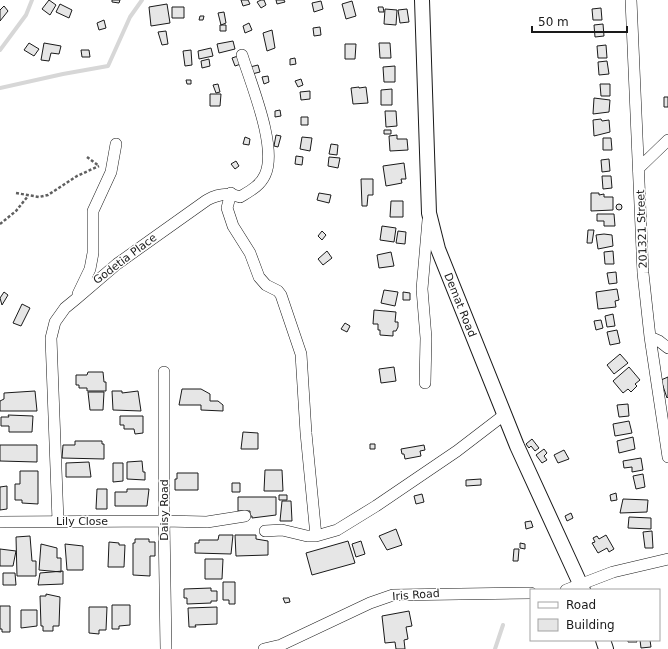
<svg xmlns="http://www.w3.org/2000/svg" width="668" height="649" font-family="'DejaVu Sans',sans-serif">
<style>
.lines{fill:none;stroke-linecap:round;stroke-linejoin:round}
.stream{stroke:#d7d7d7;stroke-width:4}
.building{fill:#e6e6e6;stroke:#1a1a1a}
.minor-casing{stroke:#1a1a1a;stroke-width:12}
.tertiary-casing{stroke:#1a1a1a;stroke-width:16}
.path{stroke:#5f5f5f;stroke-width:2.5;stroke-dasharray:3 2;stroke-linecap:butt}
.minor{stroke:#fff;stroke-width:11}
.tertiary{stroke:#fff;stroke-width:14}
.labels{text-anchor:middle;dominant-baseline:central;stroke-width:3;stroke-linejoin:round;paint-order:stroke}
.street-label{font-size:11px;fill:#1a1a1a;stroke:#fff}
</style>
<rect width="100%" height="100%" fill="#fff"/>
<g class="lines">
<path class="stream" d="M0 50 26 15 32 0
M0 88 63 74 108 66 130 17 142 0
M495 649 503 625"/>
</g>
<path class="building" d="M49 0 56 5 50 15 42 9Z
M112 0H120L119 3 112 2Z
M241 0H248L250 4 243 6Z
M261 0H264L266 5 261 8 257 2Z
M276 0H284L285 2 277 4Z
M321 1 323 9 314 12 312 3Z
M352 1 356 16 346 19 342 4Z
M60 4 72 10 69 18 56 12Z
M167 4 170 23 151 26 149 7Z
M4 6 8 11 0 21V10Z
M172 7H184V18H172Z
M378 7H383L384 12H379Z
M601 8 602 20H593L592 9Z
M385 9 397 10 396 25 384 24Z
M407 9 409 22 400 23 398 10Z
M224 12 226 23 221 25 218 13Z
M200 16H204L203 20H199Z
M104 20 106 28 99 30 97 23Z
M249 23 252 30 245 33 243 26Z
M603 24 604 36 595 37 594 25Z
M220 25H226V31H220Z
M320 27 321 35 314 36 313 28Z
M272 30 275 48 267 51 263 33Z
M166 31 168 44 162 45 158 32Z
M233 41 235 49 219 53 217 44Z
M29 43 39 49 34 56 24 50Z
M44 43 61 46 59 54 51 53 49 61 41 60Z
M379 43H390L391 58H380Z
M345 44H356L355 59H345Z
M606 45 607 58H598L597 46Z
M211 48 213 56 199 59 198 51Z
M81 50H89L90 57H82Z
M191 50 192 65 185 66 183 51Z
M238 56 241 64 235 66 232 58Z
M295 58 296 64 290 65V59Z
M209 59 210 66 202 68 201 61Z
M607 61 609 74 599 75 598 62Z
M258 65 260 72 252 74 250 67Z
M395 66V82H384L383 67Z
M268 76 269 82 264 84 262 77Z
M301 79 303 85 298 87 295 81Z
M186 80H191V84H187Z
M218 84 220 92 216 93 213 85Z
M600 84H610V96H601Z
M359 87V88L366 87 368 103 353 104 351 88Z
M392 89V105H381V90Z
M310 91V99L301 100 300 92Z
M210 94H221L220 106H210Z
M664 97H668V107H664Z
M594 98 610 100 609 112 593 114Z
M280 110 281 116 275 117V111Z
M385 111H396L397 126 386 127Z
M301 117H308V125H301Z
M601 119 602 121 609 120 610 132 594 136 593 120Z
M384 130H391V134H384Z
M276 135 281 136 278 147 274 146Z
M397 135V139H407L408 150 390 151 389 136Z
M245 137 250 139 249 145 243 144Z
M302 137 312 138 310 151 300 149Z
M603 138H611L612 150H603Z
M331 144 338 145 337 155 329 154Z
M296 156 303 157 302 165 295 164Z
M329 157 340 158 338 168 328 166Z
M609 159 610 171 602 172 601 160Z
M236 161 239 166 235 169 231 164Z
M404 163 406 179H401L402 183 386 186 383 166Z
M602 176H611L612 188 603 189Z
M361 179H373V195H368L367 206H362Z
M319 193 331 195 329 203 317 200Z
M591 193H599V195L604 194V197H613V210L591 211Z
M391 201H403V217H390Z
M616 207a3 3 0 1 1 6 0a3 3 0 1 1-6 0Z
M597 214H614L615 226H604V221H597Z
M382 226 396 228 394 242 380 240Z
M588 230H594L592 243H587Z
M322 231 326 235 322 240 318 236Z
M398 231 406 232 405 244 396 243Z
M604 234 612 235 613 246 598 249 596 235Z
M327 251 332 258 323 265 318 259Z
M613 251 614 264H605L604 252Z
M391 252 394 266 379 268 377 255Z
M616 272 617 283 609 284 607 273Z
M617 289 619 300 615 301 616 307 598 309 596 292Z
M384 290 398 292 395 306 381 303Z
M4 292 8 295 2 305 0 298Z
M403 292 410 293V300H403Z
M22 304 30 308 21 326 13 323Z
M374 310 396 312 395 322H398V327L396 331H393V336L380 335V330H378V324H373Z
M613 314 615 326 607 327 605 316Z
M601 320 603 328 596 330 594 321Z
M345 323 350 326 347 332 341 329Z
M617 330 620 343 610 345 607 332Z
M620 354 628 363 614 374 607 365Z
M394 367 396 381 381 383 379 369Z
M629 367 640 380 635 384 637 386 631 392 628 389 623 393 613 381Z
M88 372H103L104 382H106V391H87V388H79V385H76V375H87Z
M668 377V397L667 398 661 380Z
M182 389H201L210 394V401H218L223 405V411L201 410V405H179Z
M35 391 37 411H0V401L4 399V393Z
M112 391H122V393L138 391 141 411 113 410Z
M88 392H104L103 410H90Z
M628 404 629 416 619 417 617 405Z
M8 415 33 416 32 432H9V426H1V417H9Z
M120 416H143V433L135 434 134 429H124V425H120Z
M629 421 632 433 615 436 613 424Z
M243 432 258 433V449H241Z
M633 437 635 449 619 453 617 441Z
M532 439 539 448 535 451 531 446 529 448 526 444Z
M75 441H102V444H104V459L62 458 63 445H75Z
M370 444H375V449H370Z
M0 445H37V462L0 461Z
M424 445 425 450 420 451 421 456 405 459 404 454H402L401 449Z
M544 449 547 453 544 456 547 460 542 463 536 455Z
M564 450 569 459 558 463 554 455Z
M641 458 643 470 632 472V467L624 468 623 461Z
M142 461 143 472H145V480L127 479V462Z
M89 462 91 477H66V463Z
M113 463H123V481L113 482Z
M265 470H282L283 491H264Z
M20 471H38V504L22 503V500H15V484H20Z
M177 473H198V490H175V479H177Z
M643 474 645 487 636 489 633 476Z
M481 479V485L466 486V480Z
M232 483H240V492H232Z
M7 486V509L0 510V487Z
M97 489H107V509H96Z
M127 489H149L147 506H115V492H127Z
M616 493 617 500 611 501 610 495Z
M422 494 424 502 416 504 414 496Z
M279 495H287V500H279Z
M238 497H276V515L252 518V516H250V511H238Z
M623 499 648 500 647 512 620 513Z
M282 501H291L292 521H280Z
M571 513 573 518 567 521 565 516Z
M629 517 651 518V529L628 528Z
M531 521 533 527 526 529 525 522Z
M396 529 402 545 387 550 379 536Z
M652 531 653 548H645L643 532Z
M219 535H233L231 554 195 553V543H199V540H218Z
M235 535H256V539L268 541V555L236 556Z
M606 535 614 549 609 552 607 548 598 553 592 543 595 542 593 538 597 536 599 539Z
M30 536 32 561H36V576H17L16 537Z
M135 539H149V542H155V556H150V576L133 575V543H135Z
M348 541 355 563 312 575 306 553Z
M361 541 365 554 356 557 352 544Z
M109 542 119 543V545H125L124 567H108Z
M520 543 525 544V549L520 548Z
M41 544 57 548V558H61V572L39 570Z
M65 544 83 546V570H67Z
M0 549 16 551 13 566H0Z
M514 549H519L518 561H513Z
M205 559H223L222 579H205Z
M63 571V584L38 585 40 573Z
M3 573H15L16 585H3Z
M223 582H235V604H229V600H223Z
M211 588V591H217V601H211V603L187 604V598H184V589Z
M46 594 60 597 59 626H53V631H43V626H41L40 596H46Z
M283 598H289L290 602 285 603Z
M112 605H130V625L119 626V629H112Z
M0 606H10V632H2V629H0Z
M89 607H107L106 630H99V634L89 633Z
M217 607V624L195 625 196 627H189L188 608Z
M21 610H37V626L21 628Z
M409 611 412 626 406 627 408 639 404 640 405 649H396L395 642 385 643 382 616Z
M628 640H636L637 642H628Z
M640 640H650L651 647 641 648Z"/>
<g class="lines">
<defs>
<path id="minor" d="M631 0 643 273 650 337 668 457
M639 168 668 140
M231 193 227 208 233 226 250 253 259 277 266 285 278 291 281 295 301 354 306 433 316 536
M78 294 90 269 93 253V211L111 172 116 144
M650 337 659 341 668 348
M164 372V521L166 649
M425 383 426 338 422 289 428 220
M58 521 51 338 55 322 65 308 76 299 117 264 207 200C218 194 228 192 240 197 250 191 260 186 265 175 278 148 251 84 242 55
M0 522 164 521 207 522 245 516
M265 531 282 530 307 536H316L337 530 376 506 457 451 504 415
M566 590 613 572 668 559
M264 649 281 645 370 603 393 595 531 593"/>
<path id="tertiary" d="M422 0 429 213 438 249 517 446 583 590
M603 640 606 649"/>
</defs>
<use href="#minor" class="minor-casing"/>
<use href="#tertiary" class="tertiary-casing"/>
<path class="path" d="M87 157 99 166
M16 193 39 197 48 195 77 176 99 166
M0 224 16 211 28 196"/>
<use href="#minor" class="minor"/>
<use href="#tertiary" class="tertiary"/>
</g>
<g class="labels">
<g class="street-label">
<text transform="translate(642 229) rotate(-92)">201321 Street</text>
<text transform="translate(125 259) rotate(-37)">Godetia Place</text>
<text transform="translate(460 305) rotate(68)">Demat Road</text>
<text transform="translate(164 510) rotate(-90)">Daisy Road</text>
<text x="82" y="521">Lily Close</text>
<text transform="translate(416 595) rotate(-4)">Iris Road</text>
</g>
</g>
<rect x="530" y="589" width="130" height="52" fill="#ffffff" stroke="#a3a3a3"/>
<rect x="538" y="602" width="20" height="6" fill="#ffffff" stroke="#a3a3a3"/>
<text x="566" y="609" font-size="12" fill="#1a1a1a">Road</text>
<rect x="538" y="619" width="20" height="12" fill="#e6e6e6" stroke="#a3a3a3"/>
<text x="566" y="629" font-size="12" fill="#1a1a1a">Building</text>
<path d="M532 26v6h95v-6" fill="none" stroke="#1a1a1a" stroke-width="2"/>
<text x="538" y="26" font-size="12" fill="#1a1a1a" stroke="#ffffff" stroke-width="3" paint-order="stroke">50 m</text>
</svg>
